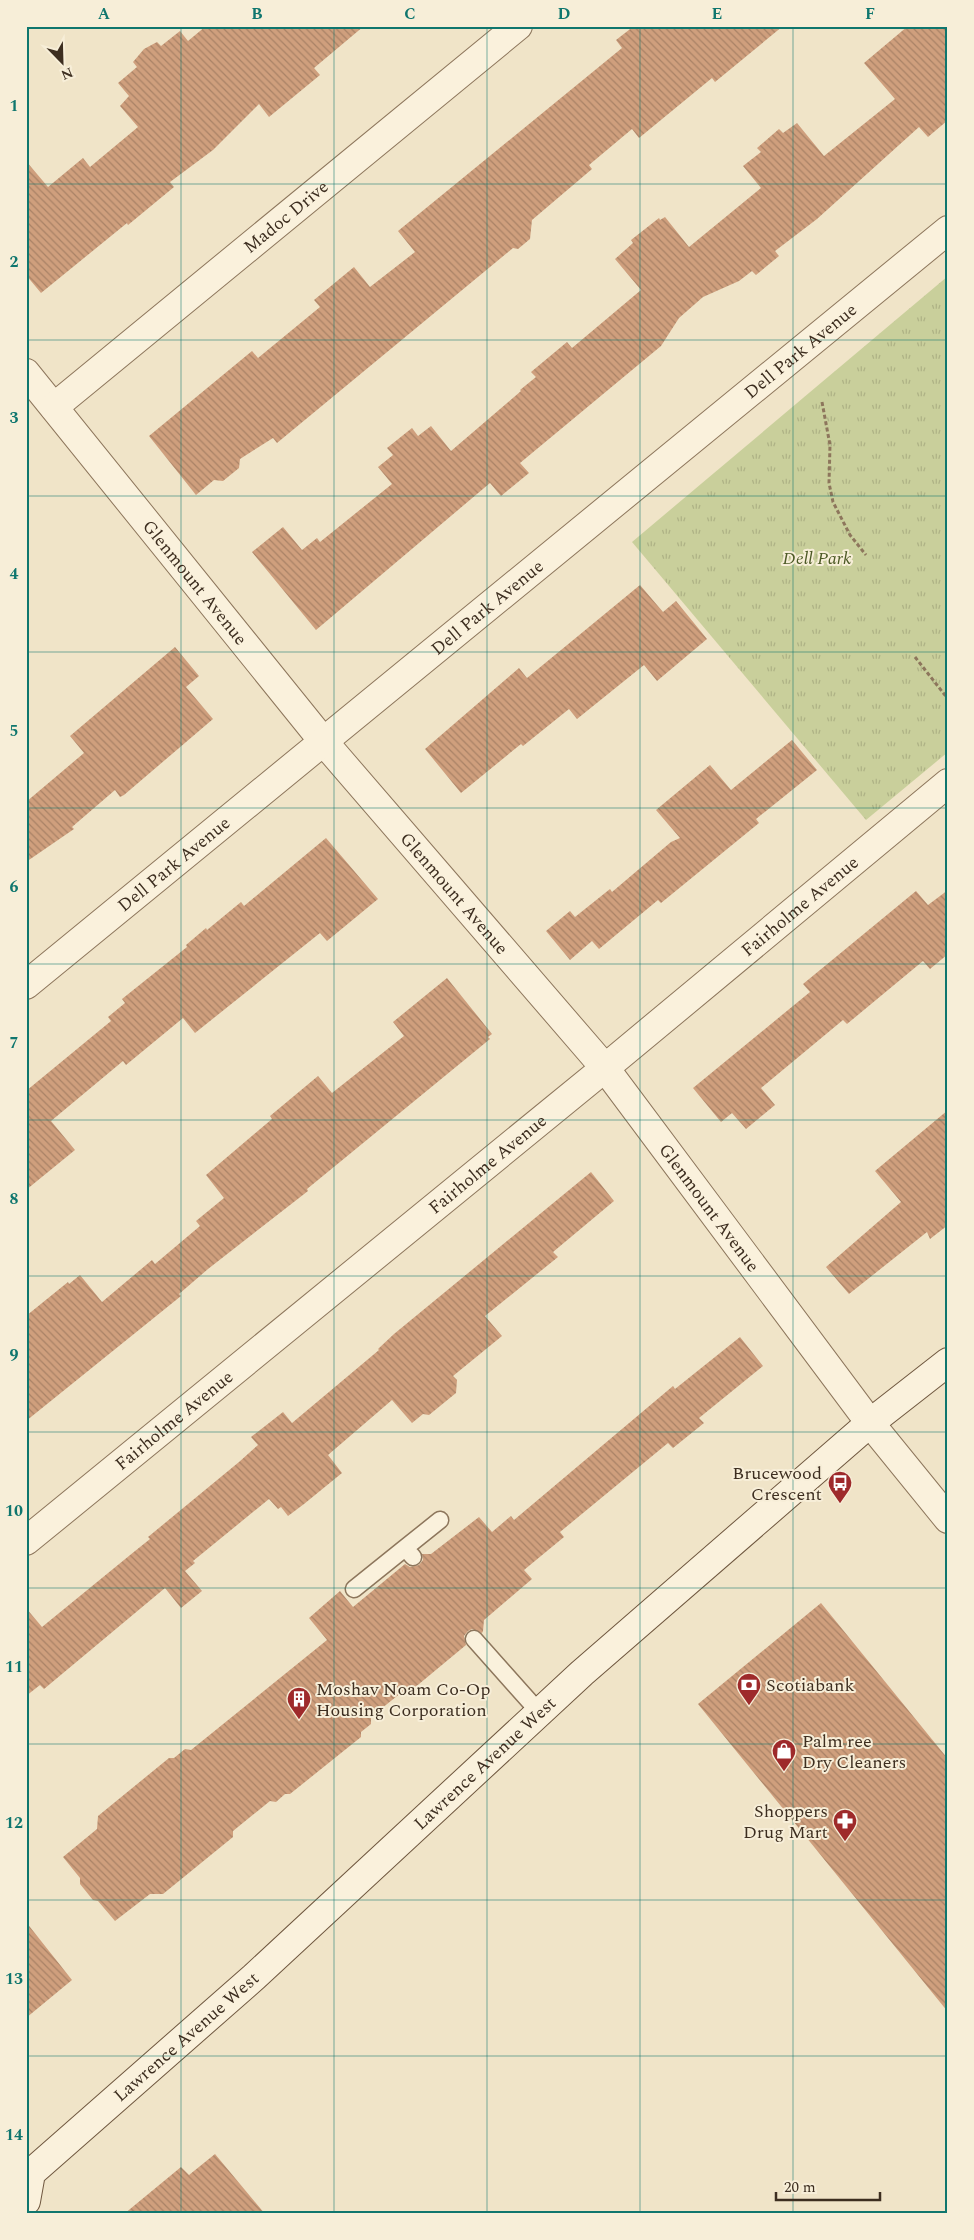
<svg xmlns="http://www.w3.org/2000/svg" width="974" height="2240" font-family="Spectral,serif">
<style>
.park{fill:url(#park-tufts)}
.building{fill:url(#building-back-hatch)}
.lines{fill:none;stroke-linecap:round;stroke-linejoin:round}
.lane-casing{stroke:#8d765c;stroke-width:19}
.street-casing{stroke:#8d765c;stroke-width:30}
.secondary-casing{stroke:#6f573f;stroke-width:30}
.path{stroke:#8d765c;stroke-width:3;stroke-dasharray:4 2.5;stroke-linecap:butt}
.lane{stroke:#faf1dc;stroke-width:16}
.street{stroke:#faf1dc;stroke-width:28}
.secondary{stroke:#faf1dc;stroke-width:28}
.grid{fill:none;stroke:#0f766e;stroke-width:1;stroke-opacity:0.55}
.labels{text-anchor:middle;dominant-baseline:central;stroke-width:4;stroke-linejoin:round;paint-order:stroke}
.street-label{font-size:18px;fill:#3d2e20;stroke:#f7eed8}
.park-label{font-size:18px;font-style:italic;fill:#4d5a26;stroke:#f7eed8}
.poi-label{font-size:18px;fill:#3d2e20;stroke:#f7eed8;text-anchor:start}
.neatline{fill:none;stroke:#0f766e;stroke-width:2}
.grid-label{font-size:16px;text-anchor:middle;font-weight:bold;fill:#0f766e}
</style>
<defs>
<pattern id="park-tufts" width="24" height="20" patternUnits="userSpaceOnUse" patternTransform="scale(1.25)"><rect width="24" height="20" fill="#c9cf9b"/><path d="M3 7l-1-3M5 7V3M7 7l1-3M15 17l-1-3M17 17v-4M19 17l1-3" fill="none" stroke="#aeb285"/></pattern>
<pattern id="building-back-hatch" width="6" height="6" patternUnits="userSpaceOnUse" patternTransform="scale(1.25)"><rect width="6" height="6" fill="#cf9f7d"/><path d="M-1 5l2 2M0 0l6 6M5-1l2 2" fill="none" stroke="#a98266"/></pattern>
</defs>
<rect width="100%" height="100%" fill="#f0e4c8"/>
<path class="park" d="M948 276V752L866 820 632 542Z"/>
<path class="building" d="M206 26H364L314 68 320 75 269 117 259 104 213 150 170 182 174 187 128 225 127 223 41 293 26 275V161L48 187 83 158 90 167 138 127 120 106 129 96 118 83 137 67 133 62 144 49 157 42 161 46 180 31 188 41Z
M634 26H783L715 82 712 78 639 138 632 129 589 165 592 169 532 220 530 239 518 249 513 248 277 443 273 438 240 459 239 468 223 481 214 480 196 495 149 436 252 351 258 358 320 307 314 300 354 267 370 287 415 252 398 231 622 48 616 40Z
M908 26H948V120L928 137 919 127 817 219 775 251 779 256 756 275 752 271 739 281 703 297 679 318 661 346 520 463 529 473 501 496 490 483 316 630 252 552 283 527 302 550 317 538 320 542 392 484 378 467 393 455 387 448 412 428 418 436 431 426 451 451 521 391 520 390 536 377 531 372 567 342 572 348 641 290 615 259 633 243 631 240 659 218 660 220 665 217 689 247 761 188 743 166 761 152 757 148 779 129 783 133 797 123 824 156 895 99 864 63Z
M640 585 663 612 676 601 707 639 657 681 644 665 577 719 569 709 523 746 521 744 461 793 425 749 519 668 527 678Z
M175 647 199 676 186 687 213 719 124 795 120 797 115 790 72 827 74 829 26 862V802L84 753 70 736Z
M792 740 817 770 756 819 759 823 661 903 658 900 599 949 592 941 570 960 546 931 570 911 575 917 610 889 612 892 671 842 680 838 656 810 710 765 731 790Z
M326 838 378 899 327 941 320 933 195 1033 183 1018 126 1065 123 1061 51 1121 75 1150 26 1190V1091L111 1021 108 1017 125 1003 122 999 187 947 186 945 206 928 207 930 241 902 244 906Z
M948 890V954L930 969 923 961 847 1024 843 1020 761 1088 775 1105 746 1129 732 1113 721 1122 693 1088 810 992 803 984 916 891 928 905Z
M447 978 492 1034 488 1037 490 1039 307 1189 308 1191 208 1269 179 1294 181 1296 26 1421V1316L68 1282 69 1284 80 1275 102 1302 152 1260 155 1264 200 1226 196 1221 224 1198 206 1175 272 1119 270 1116 318 1076 332 1093 404 1036 393 1022Z
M948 1110V1225L930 1239 927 1232 849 1294 826 1267 901 1202 875 1171Z
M591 1172 614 1201 553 1252 558 1257 485 1316 502 1336 453 1376 457 1380 456 1393 429 1415 423 1414 412 1423 392 1400 328 1455 342 1473 304 1504 288 1516 281 1507 278 1509 269 1499 193 1561 195 1563 185 1571 202 1591 181 1608 165 1588 44 1689 40 1685 26 1696V1608L42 1627 135 1551 150 1539 148 1537 239 1462 258 1445 251 1437 283 1412 292 1423 379 1350 378 1349 394 1334Z
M740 1337 763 1366 699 1418 704 1423 673 1448 668 1443 560 1532 564 1537 524 1570 532 1579 484 1620 483 1631 482 1633 472 1629 468 1631 464 1636 466 1645 413 1689 407 1688 371 1717V1724L361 1732V1737L290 1794H285L276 1802 270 1801 233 1831V1837L163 1894H150L115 1921 98 1901 93 1900 80 1884V1878L63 1857 97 1829 98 1816 169 1758H174L185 1749 191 1750 327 1640 309 1618 340 1591 353 1607 405 1564 410 1567 419 1565 423 1560 422 1554H431L479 1517 492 1532 511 1516 514 1520 673 1386 675 1389Z
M821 1603 948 1759V2012L698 1704Z
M26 1922 72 1980 26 2018Z
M215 2154 265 2214H124L181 2167 189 2175Z"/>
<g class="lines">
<defs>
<path id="lane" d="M405 1548 440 1520
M354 1589 405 1548 413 1557
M474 1639 539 1712"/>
<g id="street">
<path id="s1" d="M26 373 323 741 605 1068 870 1423 948 1519"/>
<path id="s2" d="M54 407 518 26"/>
<path id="s3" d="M26 985 948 230"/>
<path id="s4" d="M26 1541 605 1068 948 783"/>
</g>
<g id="secondary">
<path id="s5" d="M26 2201 31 2173 254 1977 582 1673 870 1423 948 1362"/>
</g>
</defs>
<use href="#lane" class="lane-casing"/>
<use href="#street" class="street-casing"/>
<use href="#secondary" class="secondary-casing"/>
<path class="path" d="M822 402 830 445 829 483 833 502 850 535 866 555
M915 657 948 699"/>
<use href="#lane" class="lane"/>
<use href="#street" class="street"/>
<use href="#secondary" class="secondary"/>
</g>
<path class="grid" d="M181 26V2214M334 26V2214M487 26V2214M640 26V2214M793 26V2214M26 184H948M26 340H948M26 496H948M26 652H948M26 808H948M26 964H948M26 1120H948M26 1276H948M26 1432H948M26 1588H948M26 1744H948M26 1900H948M26 2056H948"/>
<defs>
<symbol id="bus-pin" viewBox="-11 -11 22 30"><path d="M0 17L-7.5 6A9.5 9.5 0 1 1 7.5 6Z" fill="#9e2a2b" stroke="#f7eed8"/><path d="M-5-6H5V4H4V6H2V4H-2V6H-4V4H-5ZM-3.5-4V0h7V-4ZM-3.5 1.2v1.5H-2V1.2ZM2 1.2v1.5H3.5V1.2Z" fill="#fff"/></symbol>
<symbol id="bank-pin" viewBox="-11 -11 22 30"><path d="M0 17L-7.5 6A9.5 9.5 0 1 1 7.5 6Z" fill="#9e2a2b" stroke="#f7eed8"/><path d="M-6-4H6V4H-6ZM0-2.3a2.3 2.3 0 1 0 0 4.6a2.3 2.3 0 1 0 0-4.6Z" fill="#fff"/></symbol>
<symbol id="building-pin" viewBox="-11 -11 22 30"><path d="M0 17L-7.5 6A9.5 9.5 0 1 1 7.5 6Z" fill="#9e2a2b" stroke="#f7eed8"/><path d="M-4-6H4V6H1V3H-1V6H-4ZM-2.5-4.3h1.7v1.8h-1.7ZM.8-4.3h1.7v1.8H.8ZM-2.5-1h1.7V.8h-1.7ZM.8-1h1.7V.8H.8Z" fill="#fff"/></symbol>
<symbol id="shop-pin" viewBox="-11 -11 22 30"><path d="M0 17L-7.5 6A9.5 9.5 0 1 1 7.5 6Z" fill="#9e2a2b" stroke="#f7eed8"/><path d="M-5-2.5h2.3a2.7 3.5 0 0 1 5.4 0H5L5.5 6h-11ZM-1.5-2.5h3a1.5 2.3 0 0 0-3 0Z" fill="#fff"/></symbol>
<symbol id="pharmacy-pin" viewBox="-11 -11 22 30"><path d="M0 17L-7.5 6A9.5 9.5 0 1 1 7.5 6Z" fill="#9e2a2b" stroke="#f7eed8"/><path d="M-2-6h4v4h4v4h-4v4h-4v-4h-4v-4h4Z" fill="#fff"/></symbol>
</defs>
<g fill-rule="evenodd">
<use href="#bus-pin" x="826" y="1469" width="28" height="38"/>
<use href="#bank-pin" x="735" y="1671" width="28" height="38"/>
<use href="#building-pin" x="285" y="1685" width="28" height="38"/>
<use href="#shop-pin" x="770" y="1737" width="28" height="38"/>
<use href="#pharmacy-pin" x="831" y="1807" width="28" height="38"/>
</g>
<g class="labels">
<g class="street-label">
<text stroke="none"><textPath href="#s2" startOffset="300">Madoc Drive</textPath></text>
<text stroke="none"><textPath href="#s3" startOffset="1001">Dell Park Avenue</textPath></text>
<text stroke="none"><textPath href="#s1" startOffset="269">Glenmount Avenue</textPath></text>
<text stroke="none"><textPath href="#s3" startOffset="596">Dell Park Avenue</textPath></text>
<text stroke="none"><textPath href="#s3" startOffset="191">Dell Park Avenue</textPath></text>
<text stroke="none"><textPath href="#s1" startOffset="674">Glenmount Avenue</textPath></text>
<text stroke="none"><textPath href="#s4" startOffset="1001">Fairholme Avenue</textPath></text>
<text stroke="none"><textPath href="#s4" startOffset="596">Fairholme Avenue</textPath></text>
<text stroke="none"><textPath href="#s1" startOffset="1079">Glenmount Avenue</textPath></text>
<text stroke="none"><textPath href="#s4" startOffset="191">Fairholme Avenue</textPath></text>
<text stroke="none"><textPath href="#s5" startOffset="640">Lawrence Avenue West</textPath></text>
<text stroke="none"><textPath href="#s5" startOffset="235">Lawrence Avenue West</textPath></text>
</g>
<g class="park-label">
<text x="817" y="558">Dell Park</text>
</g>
<g class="poi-label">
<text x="822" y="1473" text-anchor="end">Brucewood<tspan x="822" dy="21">Crescent</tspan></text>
<text x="766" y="1685">Scotiabank</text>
<text x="316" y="1689">Moshav Noam Co-Op<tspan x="316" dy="21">Housing Corporation</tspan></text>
<text x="802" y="1741">Palm ree<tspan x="802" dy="21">Dry Cleaners</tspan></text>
<text x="828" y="1811" text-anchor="end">Shoppers<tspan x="828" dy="21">Drug Mart</tspan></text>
</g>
</g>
<rect width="974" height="2240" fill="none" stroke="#f7eed8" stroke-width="55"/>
<g transform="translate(62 62) rotate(157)" stroke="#f7eed8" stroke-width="4" paint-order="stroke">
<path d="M0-4L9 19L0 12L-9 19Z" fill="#3d2e20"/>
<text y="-8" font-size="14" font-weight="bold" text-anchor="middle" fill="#3d2e20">N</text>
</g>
<path d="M776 2192v8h104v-8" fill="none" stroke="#3d2e20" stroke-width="2.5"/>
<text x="784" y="2192" font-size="15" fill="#3d2e20" stroke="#f7eed8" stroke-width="4" paint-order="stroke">20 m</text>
<rect x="28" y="28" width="918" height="2184" class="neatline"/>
<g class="grid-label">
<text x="104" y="19">A</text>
<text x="257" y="19">B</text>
<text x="410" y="19">C</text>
<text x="564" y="19">D</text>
<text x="717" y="19">E</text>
<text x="870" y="19">F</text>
<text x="14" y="111">1</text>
<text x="14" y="267">2</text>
<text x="14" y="423">3</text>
<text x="14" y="579">4</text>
<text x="14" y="736">5</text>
<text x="14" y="892">6</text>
<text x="14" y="1048">7</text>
<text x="14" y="1204">8</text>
<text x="14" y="1360">9</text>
<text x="14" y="1516">10</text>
<text x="14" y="1672">11</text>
<text x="14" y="1828">12</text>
<text x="14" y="1984">13</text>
<text x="14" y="2140">14</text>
</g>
</svg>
